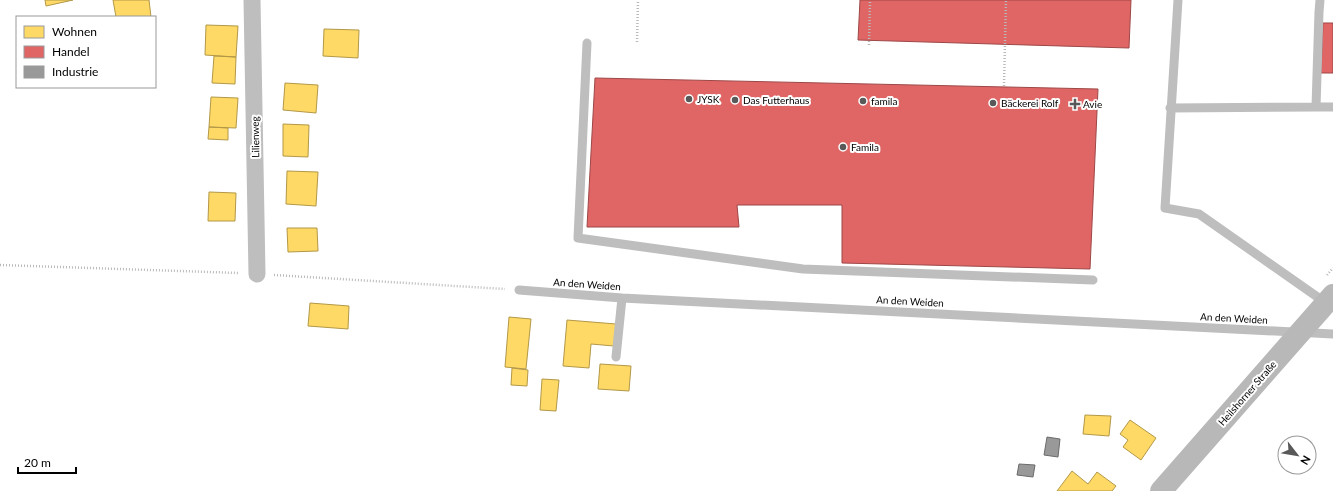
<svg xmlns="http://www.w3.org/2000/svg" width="1333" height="491" font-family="Lato,sans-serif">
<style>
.homes{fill:#ffd966;stroke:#b29847}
.shops{fill:#e06666;stroke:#9d4747}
.industry{fill:#999;stroke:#6b6b6b}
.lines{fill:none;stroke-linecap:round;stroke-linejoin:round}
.path{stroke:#b9b9b9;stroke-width:2.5;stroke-dasharray:1 2;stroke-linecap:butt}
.service{stroke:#bebebe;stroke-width:9}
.minor{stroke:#bebebe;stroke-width:17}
.secondary{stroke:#b8b8b8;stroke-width:22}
.poi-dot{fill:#595959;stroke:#fff;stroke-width:1.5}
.labels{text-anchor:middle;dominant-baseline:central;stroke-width:4;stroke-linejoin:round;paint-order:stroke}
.poi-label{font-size:10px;fill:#000;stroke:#fff;text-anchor:start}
.street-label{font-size:10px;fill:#000;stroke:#fff}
</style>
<rect width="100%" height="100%" fill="#fff"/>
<path class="homes" d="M45 0H73L46 6Z
M113 0H149L151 17H116Z
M206 25 238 26 236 57 205 55Z
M324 29 359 30 358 58 323 56Z
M214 56 236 57 235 84 212 83Z
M285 83 318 85 316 113 283 110Z
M211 97 238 98 236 128 209 127Z
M283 124 309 125 308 157 283 156Z
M209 127 228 128V140L208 139Z
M287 171 318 172 316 206 286 204Z
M209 192 236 193 235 221H208Z
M287 228H317L318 251 288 252Z
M310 303 349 306 348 329 308 326Z
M509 317 531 319 526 369 505 367Z
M567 320 616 324 614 346 591 344 589 368 563 366Z
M600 364 631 366 629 391 598 389Z
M512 368 528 370 527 386 511 385Z
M542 379 559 380 556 411 540 410Z
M1085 415 1111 416 1109 436 1083 434Z
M1130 420 1156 438 1141 460 1123 447 1128 440 1120 434Z
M1072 471 1088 484 1097 472 1116 486 1112 491H1057Z"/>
<path class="shops" d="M860 0H1131L1129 48 858 40Z
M1323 23H1333V73H1321Z
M595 78 1098 89 1090 269 842 263V205H737L739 227H587Z"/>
<path class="industry" d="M1047 437 1060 439 1058 457 1044 455Z
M1019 464 1035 465 1033 477 1017 475Z"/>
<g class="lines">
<path class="path" d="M637 42 638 0
M869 45 870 0
M1004 86 1006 0
M0 265 239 273
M274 275 505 289
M1327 275 1333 268"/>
<path class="service" d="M1178 0 1165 208 1199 214 1326 303
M587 43 578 238 803 269 1093 280
M1316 107H1333
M1170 108 1316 107 1319 12 1320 0
M519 290 622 298 1333 334
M616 357 622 298"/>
<path class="minor" d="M252 0 257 274"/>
<path class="secondary" d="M1161 491 1333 295"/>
</g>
<g class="poi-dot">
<circle cx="689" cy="99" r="4"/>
<circle cx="735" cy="100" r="4"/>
<circle cx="863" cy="101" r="4"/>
<circle cx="993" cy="103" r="4"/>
<path d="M1073 98h4v4h4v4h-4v4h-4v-4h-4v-4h4z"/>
<circle cx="843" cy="147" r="4"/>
</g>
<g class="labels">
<g class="poi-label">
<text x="697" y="99">JYSK</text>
<text x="743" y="100">Das Futterhaus</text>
<text x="871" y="101">famila</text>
<text x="1001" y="103">Bäckerei Rolf</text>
<text x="1083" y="104">Avie</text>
<text x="851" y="147">Famila</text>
</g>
<g class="street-label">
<text transform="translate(255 137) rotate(-91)">Lilienweg</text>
<text transform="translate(587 284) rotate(4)">An den Weiden</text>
<text transform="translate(910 301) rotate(3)">An den Weiden</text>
<text transform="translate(1234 318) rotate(3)">An den Weiden</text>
<text transform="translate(1247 393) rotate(-49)">Heilshorner Straße</text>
</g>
</g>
<rect x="16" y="16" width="140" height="72" fill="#ffffff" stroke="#999999"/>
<rect x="24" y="26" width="20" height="12" fill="#ffd966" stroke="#999999"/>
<text x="52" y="36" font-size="12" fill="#000000">Wohnen</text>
<rect x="24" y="46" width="20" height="12" fill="#e06666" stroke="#999999"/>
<text x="52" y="56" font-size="12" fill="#000000">Handel</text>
<rect x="24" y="66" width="20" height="12" fill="#999999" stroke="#999999"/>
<text x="52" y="76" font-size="12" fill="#000000">Industrie</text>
<g transform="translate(1297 455) rotate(121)"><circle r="19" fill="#ffffff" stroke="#999999"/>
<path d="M0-3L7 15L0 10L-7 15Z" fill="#595959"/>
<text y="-6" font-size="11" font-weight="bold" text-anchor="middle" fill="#000000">N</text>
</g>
<path d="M18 467v6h58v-6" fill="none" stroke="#000000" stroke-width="2"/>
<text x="24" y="467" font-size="12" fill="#000000" stroke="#ffffff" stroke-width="3" paint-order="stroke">20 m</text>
</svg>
